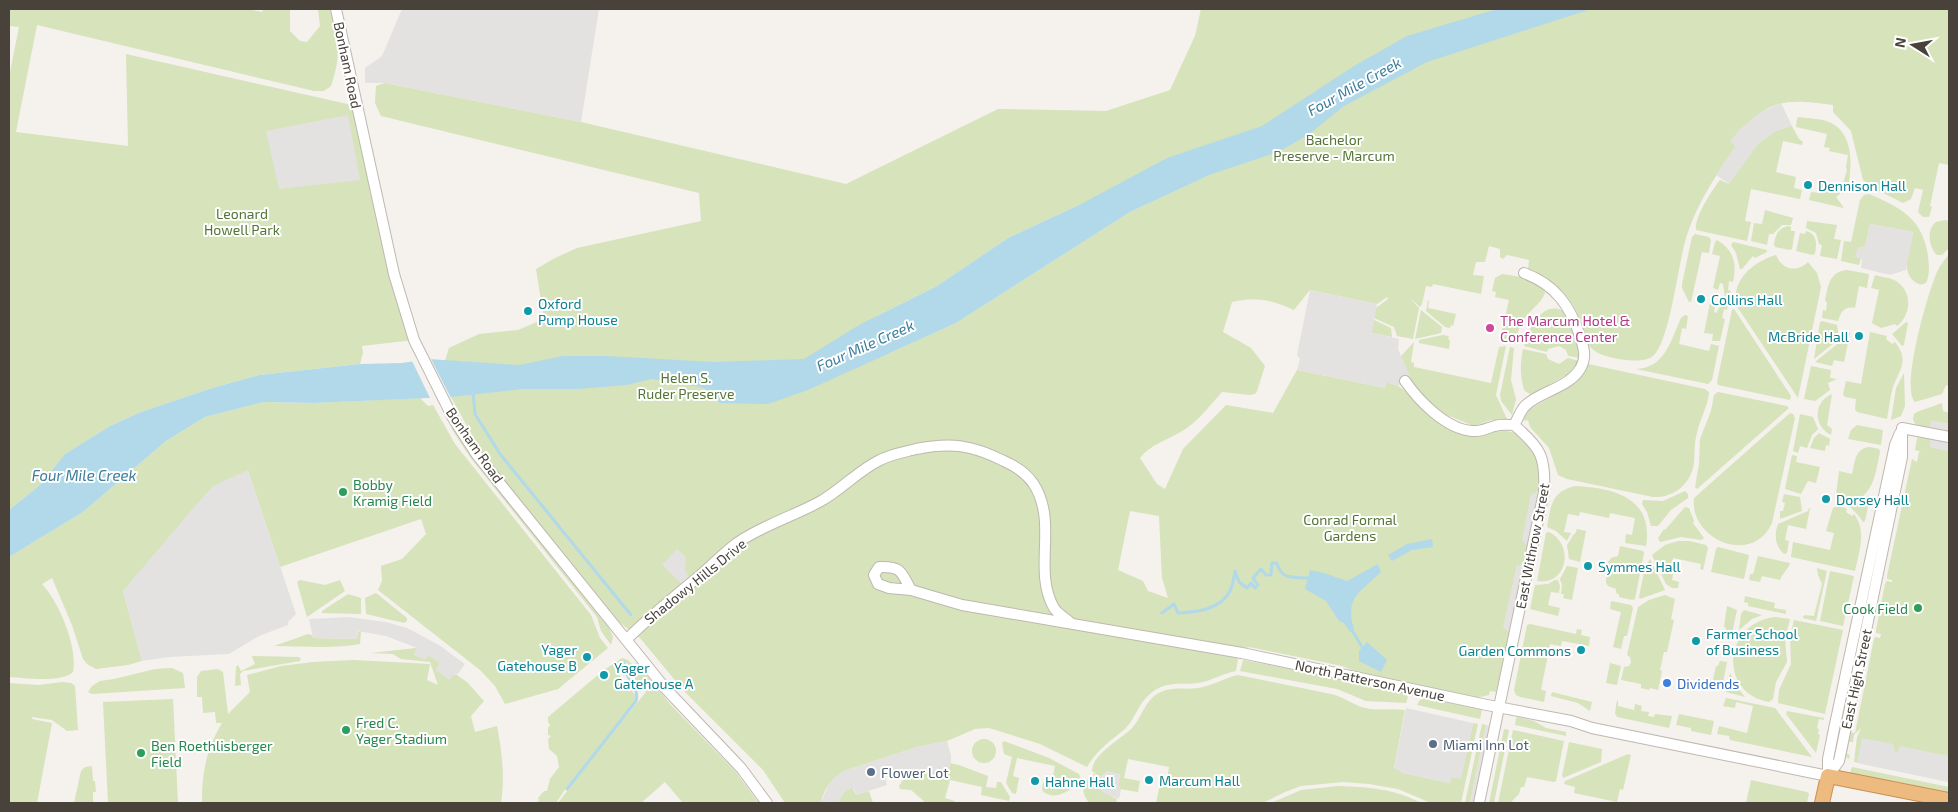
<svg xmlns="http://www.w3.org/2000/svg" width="1958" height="812" font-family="'Exo 2',sans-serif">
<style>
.green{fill:#d6e3bb;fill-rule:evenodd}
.parking{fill:#e4e2e0}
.water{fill:#b2d9e9}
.pier{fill:#f5f1ed}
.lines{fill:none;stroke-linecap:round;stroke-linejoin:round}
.stream{stroke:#b2d9e9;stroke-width:3}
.minor-casing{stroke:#bfb8b0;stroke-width:12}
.highway-casing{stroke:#cc8f50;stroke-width:16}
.minor{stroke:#fff;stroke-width:10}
.highway{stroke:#edbb80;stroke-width:14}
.culture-dot{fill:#0f9aa8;stroke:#fff;stroke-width:2}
.hotel-dot{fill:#d1479c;stroke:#fff;stroke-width:2}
.leisure-dot{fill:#2e9e5b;stroke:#fff;stroke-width:2}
.shop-dot{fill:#3f7fe0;stroke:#fff;stroke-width:2}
.service-dot{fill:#5c6f8a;stroke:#fff;stroke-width:2}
.labels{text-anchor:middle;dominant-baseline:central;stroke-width:4;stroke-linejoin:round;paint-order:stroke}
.street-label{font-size:14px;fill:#49423b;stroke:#fff}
.park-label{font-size:14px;fill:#547434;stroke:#fff}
.culture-label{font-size:14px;fill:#0d838f;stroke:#fff;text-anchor:start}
.hotel-label{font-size:14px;fill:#b23c85;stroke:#fff;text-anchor:start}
.leisure-label{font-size:14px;fill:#27864d;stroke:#fff;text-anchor:start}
.shop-label{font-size:14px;fill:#366cbe;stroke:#fff;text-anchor:start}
.service-label{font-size:14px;fill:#4e5e75;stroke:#fff;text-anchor:start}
.water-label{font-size:15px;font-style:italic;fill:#3b7d9a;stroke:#fff}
</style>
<rect width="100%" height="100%" fill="#f5f1ed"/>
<path class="green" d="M9 9H247L262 12 264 9H290V31L300 41 307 42 320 26 318 9H330C338 41 342 54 331 86L324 91H314L37 25 16 132 128 146 126 54 356 106 414 340 362 346 363 353 360 364 259 375 209 389 141 412 110 426 65 454 40 485 9 510V77L19 27 9 26Z
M1201 9H1949V165L1939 163 1930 206 1932 207 1929 217H1923L1918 212 1923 190 1915 188 1911 199 1903 203 1871 187 1863 180 1851 131 1833 112V105C1780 97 1766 101 1731 142L1736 146C1717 174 1699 200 1688 232 1678 259 1671 340 1653 356 1643 365 1606 359 1595 351 1582 343 1581 320 1574 307 1564 288 1546 279 1528 269L1529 260 1507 255 1503 259 1500 257V249L1489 246 1485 262H1476L1473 275 1484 276 1481 294 1433 284 1432 287 1426 286 1422 304 1420 307 1410 298 1419 308 1413 339 1397 336 1394 327 1374 318 1376 308 1388 299 1387 297 1377 304 1310 290 1294 310C1271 300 1257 296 1232 302L1223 332 1251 348 1265 366 1257 391 1255 394 1250 395 1222 392C1212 403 1203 415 1192 424 1176 438 1152 442 1140 458L1157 484 1165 489 1183 449 1226 405 1273 413 1297 370 1385 388 1386 382 1398 386 1469 435C1481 438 1492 431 1504 431 1522 430 1536 452 1539 468 1540 476 1542 487 1536 494H1531C1530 510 1530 554 1522 565H1517L1504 627 1510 633 1496 692 1490 691 1489 695 1476 698 1357 672 1342 666 1249 647 1229 655 1238 659 1236 671C1224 673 1215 679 1203 682 1183 687 1167 678 1149 695 1138 704 1135 719 1125 729 1110 741 1097 750 1087 767L1040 744 989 728 975 729 947 741 917 747 844 771C831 779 824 788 821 803H785L763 770 684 691 640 638 619 622 484 457 451 397 443 367 449 348 479 334 518 330 544 319 536 269 555 258 577 248 701 221 699 193 381 116 375 103 376 86 385 83 581 122 846 184 998 109 1106 111 1170 90 1195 36ZM1185 186 1130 212 956 323 889 353 877 316 937 286 1008 238 1081 204ZM1130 511 1159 516 1162 578 1168 598 1148 591 1143 581 1118 570Z
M1800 117C1809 119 1823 118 1831 123 1849 132 1852 154 1850 172 1849 180 1850 189 1843 194L1842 192 1836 197 1844 208 1809 200 1811 192 1820 193 1822 183 1842 187 1847 170 1846 167 1848 155 1829 151 1830 148 1824 147 1827 134 1796 127 1797 118Z
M1792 126 1799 139 1803 142 1802 145 1783 141 1776 172 1796 177 1794 188 1802 190 1800 199 1751 189 1745 221 1751 222 1747 241 1696 230C1694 218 1712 190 1720 180L1729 184C1745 161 1761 130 1792 126Z
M1869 194C1900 207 1923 219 1928 256 1929 265 1930 275 1926 283 1922 285 1919 285 1915 282 1899 270 1911 248 1913 232L1870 224 1865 247H1858L1861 258 1859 265 1841 261 1844 241 1851 242 1860 200 1864 195Z
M1765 210 1793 218 1791 225H1782L1773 234H1769L1767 245 1751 241 1754 223 1762 224Z
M1945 220 1949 221V248L1942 255H1937C1929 248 1926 230 1936 222Z
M1807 221 1837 225 1834 239 1841 240 1837 259 1820 256 1822 245 1819 244 1816 233 1806 228Z
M1788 226 1791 227V231H1795L1792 249 1790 250 1775 247 1774 244C1776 235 1777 229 1788 226Z
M1806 231C1817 234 1817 243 1815 254L1812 255 1796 251 1800 233 1805 234Z
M1695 234 1709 237 1711 240 1709 253 1702 252 1691 302H1689L1682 288V284L1692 237Z
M1717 240C1734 250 1737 264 1733 282L1729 281 1728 290 1731 291 1728 298 1725 297 1723 284 1720 283 1718 290 1713 288 1720 256 1712 254 1715 242Z
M1733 242 1767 250V252L1755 258 1753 256 1742 269H1740L1736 253 1731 245Z
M1949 254V386L1946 385 1942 394 1915 402C1900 389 1929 288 1938 270 1941 264 1945 259 1949 254Z
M1776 255C1782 270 1797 273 1808 262L1817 273 1821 287 1798 398 1736 305C1732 279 1753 262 1776 255Z
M1847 270 1869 274 1867 288 1859 286 1855 308C1844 306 1841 312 1838 321L1822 318 1823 310 1826 311 1827 302 1825 301C1828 286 1829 272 1847 270Z
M1502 274C1516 276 1539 279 1545 293 1542 302 1533 308 1527 315 1520 323 1517 334 1515 344L1500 339 1509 300 1495 297 1496 292 1492 291 1495 278Z
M1875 275C1881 277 1888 277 1894 280 1913 290 1912 314 1897 326L1895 324 1881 328 1872 323 1879 290 1871 288Z
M1428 300 1429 301 1428 308 1456 314 1453 326 1451 325 1450 328 1445 327 1426 311Z
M1724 301 1728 304 1727 310 1724 309 1722 318 1725 319 1720 341H1712L1713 334 1704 333 1710 303 1715 305 1714 312 1716 313Z
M1549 309C1555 308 1560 308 1565 312 1572 318 1580 349 1580 358L1568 356 1566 350 1559 346 1548 349 1547 352 1524 346C1528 332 1534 316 1549 309Z
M1734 309 1791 396 1790 400 1718 385 1717 382 1732 310Z
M1421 310 1442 327 1441 333 1415 339Z
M1685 315 1688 316 1686 329 1682 328 1679 344 1709 351 1711 344 1719 346 1712 380 1708 384 1636 369C1665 368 1671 340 1681 318Z
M1374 320 1391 328 1392 337 1342 327 1372 330Z
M1822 321 1837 325 1839 339 1814 359 1820 322Z
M1906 322 1908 323 1904 345 1902 346 1892 334Z
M1843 332 1850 333 1844 362 1834 360 1832 366 1815 362 1841 341Z
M1870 332 1887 336 1886 339 1892 344 1895 342C1910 361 1899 370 1893 387 1890 397 1889 408 1887 419L1857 412 1855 409 1856 399 1845 397 1843 394 1846 381 1861 384Z
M1443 335 1449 336 1448 339 1450 340 1449 349 1419 343V340Z
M1414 342 1411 362 1414 363V367L1491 383 1499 347 1506 346 1496 395 1507 419 1491 420 1474 426 1442 413 1431 405 1413 385 1401 356Z
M1510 347 1514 348 1511 380 1516 399 1512 415 1501 401 1500 395Z
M1523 349 1546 354 1548 359 1559 364 1568 358 1579 361 1568 374 1531 395 1524 390C1520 376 1520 364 1523 349Z
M1588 364 1705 389 1709 392C1708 407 1700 418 1697 433 1694 443 1695 453 1694 463 1691 484 1674 498 1653 497L1567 479 1558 475 1549 448 1530 427 1528 420 1524 421 1525 415 1530 409C1548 398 1580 384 1588 364Z
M1811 366 1831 370 1830 378 1837 379 1828 383 1830 390 1815 401 1804 399Z
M1904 373 1905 406 1901 416 1891 420 1896 388Z
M1718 392 1787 406 1789 408 1697 489 1695 487 1699 464 1700 439 1711 411 1714 395Z
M1832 394 1827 425 1832 429 1831 435C1813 426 1813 402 1832 394Z
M420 398 428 406 433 405 455 444 591 615 600 638 608 648 558 689 505 704 495 686 480 670 378 590 382 581 381 566 402 559 426 534 421 519 280 567 248 471 123 591 142 661 128 665 96 669 87 664 83 659 72 625 52 578 42 584C59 602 78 647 73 672 61 683 25 678 9 677V557L83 512 166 441 205 417 264 402 314 403Z
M1942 403 1943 411 1949 413V424L1932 421 1930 428 1915 424 1913 419 1914 414 1917 412Z
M1790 413 1793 414 1795 418 1772 523C1752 567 1689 539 1694 498Z
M1800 414 1813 417 1818 429 1812 435 1807 448 1800 446 1798 453 1793 451Z
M1857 425 1883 430 1881 445 1848 439 1851 430Z
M452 427 472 455 609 628 613 637 611 645 601 631 597 617 470 457 451 428Z
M1819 433 1830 439 1829 446 1826 445 1825 451 1810 448 1814 438Z
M1917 438 1922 437 1931 439 1930 447 1949 451V782L1854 762 1857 737 1861 728 1854 735 1853 742H1849L1847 754 1850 755 1849 759 1843 755 1847 732 1855 733 1874 639 1875 637 1880 638 1881 634 1876 633V630L1885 584 1887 581 1892 582V580L1887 579V576L1912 459 1917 462 1919 452H1922L1915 450Z
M1870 447 1879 449 1880 452C1876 470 1875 489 1858 500L1856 497 1848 499 1849 502 1839 501 1836 495 1839 471 1852 474C1855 462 1855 448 1870 447Z
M1792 455 1797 456 1796 462 1820 467 1816 483 1808 481 1801 494 1785 489Z
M1575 486C1614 488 1654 498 1646 546L1625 543 1626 534 1632 535 1635 518 1610 513 1609 518 1580 512 1579 516 1568 514 1564 532 1571 533 1567 541 1556 531 1547 527C1551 506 1551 492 1575 486Z
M1685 491 1688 494V498L1671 510 1658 526H1651L1647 512 1642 504 1643 500 1663 501Z
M1784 494 1800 497 1802 511 1780 519V511H1783L1785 503 1782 502Z
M1867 496 1870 497 1865 521 1863 522 1858 515 1850 507Z
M1838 505 1847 509 1846 512 1852 516 1854 514C1867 531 1859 552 1855 571L1791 557 1793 542 1830 550 1834 533 1826 531 1833 508Z
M1685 507 1689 508 1694 521 1693 523 1704 538 1701 540 1681 537 1660 542 1658 538 1664 529 1665 530Z
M1809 508H1810L1806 529 1788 525 1785 540 1789 541 1787 553 1784 554C1775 546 1774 535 1778 524L1808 511Z
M1577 529 1586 531 1580 562 1569 559 1567 545 1574 534H1575Z
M1549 532C1575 545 1567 586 1537 581L1546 533Z
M1678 541H1689L1706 545 1708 548 1703 570 1700 569 1701 564 1673 558 1672 564H1675L1672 580 1679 582 1678 588H1672L1666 584 1652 555 1665 545Z
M1620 546 1643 551 1644 553 1635 599 1632 600 1619 597V594L1616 593V589L1608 586 1606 583 1607 564 1611 558 1618 556Z
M1718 547 1749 555 1744 579 1711 572 1716 549Z
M1758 556 1790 563C1788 570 1782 573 1780 580L1762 576 1760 582 1749 580 1750 574H1753Z
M1650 559 1665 590 1640 599 1639 597 1645 567Z
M1567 566 1578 568 1572 600 1563 598 1564 594H1561L1562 585 1560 579Z
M1817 568 1827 571 1816 621 1803 618V617L1805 615 1814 616 1822 584 1818 575Z
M1830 571 1854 576 1843 626 1820 621Z
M300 580 325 585 340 580 345 591 307 617 297 582Z
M1555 580H1558L1560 586 1559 593 1551 592 1548 605 1560 608 1558 616 1530 609 1535 585 1548 584Z
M376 593 407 618V621L404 623 366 614 365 598Z
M348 594 361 598V614L322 613V611Z
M1665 595 1675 599 1671 619 1674 620 1667 652H1664L1660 670 1662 671 1658 690 1650 688 1649 690 1641 688V684L1621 680 1624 667 1629 666 1631 662 1630 657 1627 655 1638 607 1649 600Z
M1745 596 1775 603 1774 608 1786 610V614L1748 606V603L1744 602Z
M1611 601 1631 605 1633 608 1627 636H1624L1621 649 1613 647 1621 612 1610 609Z
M1727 606 1737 610 1731 638 1730 636 1725 635 1726 628 1724 627Z
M1744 610 1762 615 1752 619 1739 630 1741 614Z
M1775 617 1790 619 1785 639 1787 662 1776 682 1773 699 1769 702C1718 693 1723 623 1775 617Z
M1794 620 1843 630 1825 714 1778 703 1779 690 1791 664 1790 637Z
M1530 624 1576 634 1577 629 1582 630 1581 635 1590 637 1589 646 1562 641 1561 646 1550 644 1541 690 1546 691 1544 702 1520 697 1516 695 1514 690 1527 625Z
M361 631 360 644C332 649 303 646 274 646L308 634 312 635 313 638 357 639 358 632Z
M416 648H417L414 655 430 656 440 663 436 670 457 675 467 682 484 701 471 716 475 732 497 726C502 752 505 776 501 803H202C202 772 206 750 222 723H216L215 712 203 713 202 697H197V677L201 671 218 669 223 672 228 714 250 692 247 675 281 666 313 662 354 660 430 664 427 680 438 685 430 662 401 659 393 654 371 653Z
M253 656 299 657 301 659 300 661 243 671 240 674 241 685 235 686 236 667 238 665 241 671 255 664 252 657Z
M622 658 628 660 633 665 636 663 670 704 735 771 759 803H683L665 782 641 803H558L597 751 646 692 635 680 627 663 620 662 616 668 617 672 636 696 634 703 566 788 556 803H534L539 801 538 798 544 791H547L550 779 559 767 557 756 549 749 548 739 551 736 548 735V728L550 725 548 722V717L598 675 603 680 609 675 604 670Z
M1243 660 1404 691 1408 697 1406 703 1366 701 1337 689 1240 671Z
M1720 661 1727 662 1722 688 1718 691 1709 689 1710 680H1713L1716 666H1718Z
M1610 663 1621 666 1617 685 1606 683Z
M172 668 183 673 185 688 92 694 88 692 92 686 100 681 114 679 155 669Z
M1730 673 1738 688 1745 697 1726 692Z
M1238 675 1331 694C1344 697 1353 705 1365 708 1378 711 1392 708 1405 710L1394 768 1399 770 1403 773 1450 783 1451 777 1461 778 1473 723 1478 724 1461 803H1431L1398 789 1369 784 1343 782 1301 786 1285 792 1263 803H1156L1160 784 1166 785 1169 767 1128 759 1124 778 1140 781 1138 792 1120 789 1118 785 1120 774H1105L1101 777 1092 771C1092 755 1119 740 1130 730 1143 718 1144 699 1161 692 1173 686 1185 690 1198 688 1212 686 1224 678 1238 675Z
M63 682 71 683 75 686 78 730 67 731 52 720 32 717V719L52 723 37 803H9L10 746 9 683 38 685Z
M1552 692 1592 702 1590 711 1578 703 1551 696Z
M1427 696 1478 707 1482 710 1480 719 1417 705 1419 701Z
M1726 698 1775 708 1812 757 1730 740 1729 736 1717 734 1719 726 1747 733 1753 706 1736 702 1735 708 1723 706Z
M173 699 178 803H108L103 702Z
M1617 700 1618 701V706L1634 710 1635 704 1642 706 1641 711 1649 712 1648 716 1654 717 1655 714 1672 716 1669 728 1617 717 1615 713Z
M1787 711 1824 718V720L1819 719 1817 728 1819 729 1818 734 1820 735 1816 753 1786 714Z
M1679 714 1714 721 1711 735 1691 731V728L1676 725Z
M1518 717 1534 721 1546 728 1566 732V736L1515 725 1516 718Z
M1482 724 1486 725 1470 803H1465Z
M1504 729 1509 730 1494 803H1489Z
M1513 730 1564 741 1556 781 1554 782 1527 777 1524 787H1521L1519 794 1510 803H1498Z
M972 751a12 12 0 1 1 24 0a12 12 0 1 1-24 0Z
M1004 741 1049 758 1079 774 1080 777C1076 790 1052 803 1042 790L1043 783 1051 785 1055 766 1017 758 1013 776 1019 778 1016 794 1012 793 1006 783 1012 757 1004 754 1002 743Z
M1569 742 1602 749 1601 762 1563 778 1562 776Z
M1628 754 1631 755 1623 790 1620 789 1617 802 1574 793 1575 787 1564 784 1565 781Z
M950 763 959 765 988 776 986 787 996 788 997 782H1001L1010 797 1009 801 981 795 982 787 950 780 945 798 955 801 954 803H926L911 790 900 789 899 786 904 778 898 772 907 770 910 778 932 771H948Z
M92 766 93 781H95L96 792H93V803H74L81 771 85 767Z
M1852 767 1949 787V792L1850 773Z
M1089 779 1112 797 1117 799 1116 803H1089C1084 796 1082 791 1084 782Z
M1751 780 1807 792 1809 794 1807 803H1746Z
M1338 786C1368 787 1395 789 1421 803H1271L1301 790Z
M852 787 856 795 869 791 873 803H838L843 793Z"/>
<path class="parking" d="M402 9H599L581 122 385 83H365V68L382 56Z
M1781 103 1792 126 1776 131 1759 143 1729 184 1716 175 1736 146 1730 142 1739 130 1759 113Z
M348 115 360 180 279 189 266 131Z
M1870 224 1913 232 1906 270 1890 275 1861 268 1862 259 1855 257 1858 247H1865Z
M1310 290 1377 304 1372 333 1399 339 1398 349 1410 377 1398 386 1386 382 1385 388 1297 370 1300 359 1297 355Z
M1931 420 1949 424V451L1930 447Z
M248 470 296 614 288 622V625L259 636 229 654 169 657 142 661 123 591 189 513 213 486Z
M1538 493 1528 547 1522 540 1531 494Z
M677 549 686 557 685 570 689 577 682 584 662 565Z
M1524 562 1510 633 1503 627 1517 565H1522Z
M348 617 386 622 407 628 439 645 465 664 457 675 455 674 449 680 436 670 440 663 433 658 428 656 425 660 414 655 417 648 386 636 358 631 357 639 313 638 309 619Z
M1406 708 1473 723 1461 779 1452 777 1450 783 1403 773 1399 770 1394 769Z
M1486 725 1493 727 1477 803H1470Z
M1862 738 1893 744 1895 752H1898L1900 746 1949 756V782L1857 763Z
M947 741 951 755V763L948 771H932L910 778 908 771 905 770 885 777 887 785 856 795 854 789 851 788 843 793 838 803H821L828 785 835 777 844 771 917 747Z
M1106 771 1120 774 1118 785 1121 790 1119 799 1105 794 1089 781 1094 773 1101 777 1104 776Z"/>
<path class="water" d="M1497 9H1591L1427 62 1344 106 1308 135 1278 152 1209 175 1130 212 956 323 808 390 768 404 720 403 711 395 713 393 701 387 651 379 627 385 578 389H523L451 397 314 403 264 402 205 417 166 441 83 512 9 557V510L40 485 65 454 110 426 141 412 209 389 259 375 360 364 402 363 429 359 519 365 563 356H607L714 362 804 359 859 325 937 286 1008 238 1081 204 1167 158 1262 126 1354 66 1407 36Z
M1432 539 1433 547 1412 550 1392 561 1388 555 1407 544Z
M1378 564 1381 572C1361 592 1344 597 1354 629L1350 632 1344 623 1339 621 1326 601 1305 589 1310 570 1324 573 1347 581Z
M1367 642 1387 660 1381 672 1359 661V651Z"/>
<path class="pier" d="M430 357 452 400H431L411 359Z"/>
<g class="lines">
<path class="stream" d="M473 392 475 414 500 454 631 615
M1162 613 1174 604 1178 613C1197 612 1220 610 1230 591 1233 585 1234 578 1235 571L1239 582 1247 588 1251 583 1255 588 1258 585 1253 578 1261 569 1266 575H1271L1272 563H1277C1281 580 1293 577 1308 578
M1352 630 1362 647
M567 789 636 701C640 685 624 680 624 663"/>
<defs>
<path id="minor" d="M336 9 394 274 414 340 453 418 477 455 665 688 741 768 767 803
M1405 381C1419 401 1446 429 1472 431 1481 432 1487 428 1495 426 1501 424 1508 425 1514 425 1541 448 1546 457 1544 492L1479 803
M1514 425C1518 419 1521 409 1526 405 1541 391 1568 388 1580 369 1587 358 1584 348 1580 336 1570 306 1556 285 1524 273
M1902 428 1949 437
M911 590 889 588 878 584 874 575 879 567C902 566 901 572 911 590L962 605 1242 653 1487 705 1571 721 1592 728 1828 776
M626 640C650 616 676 595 703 573 714 563 725 552 737 543 763 525 794 516 821 501 842 489 859 470 880 460 891 454 905 452 916 449 951 442 972 445 1004 461 1015 466 1026 473 1033 483 1059 522 1032 570 1054 608 1058 614 1065 618 1071 623
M1828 776 1839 761 1902 457V428
M1828 776V759L1834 729 1895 445 1900 433"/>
<path id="highway" d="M1822 803 1828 776 1949 800"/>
</defs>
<use href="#minor" class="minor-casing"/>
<use href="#highway" class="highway-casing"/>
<use href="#minor" class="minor"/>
<use href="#highway" class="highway"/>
</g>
<g class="culture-dot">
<circle cx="1808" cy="185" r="5"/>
<circle cx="1701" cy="299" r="5"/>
<circle cx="528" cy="311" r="5"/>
<circle cx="1859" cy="336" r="5"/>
<circle cx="1826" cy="499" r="5"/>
<circle cx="1588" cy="566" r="5"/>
<circle cx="1696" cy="641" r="5"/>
<circle cx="1581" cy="650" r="5"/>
<circle cx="587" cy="657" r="5"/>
<circle cx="604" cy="675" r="5"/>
<circle cx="1149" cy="780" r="5"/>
<circle cx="1035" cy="781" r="5"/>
</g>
<circle class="hotel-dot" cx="1490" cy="328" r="5"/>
<g class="leisure-dot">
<circle cx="343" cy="492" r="5"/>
<circle cx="1918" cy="608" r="5"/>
<circle cx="346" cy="730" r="5"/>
<circle cx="141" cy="753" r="5"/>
</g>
<circle class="shop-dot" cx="1667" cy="683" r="5"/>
<g class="service-dot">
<circle cx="1433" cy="744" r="5"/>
<circle cx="871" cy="772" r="5"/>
</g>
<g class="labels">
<g class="street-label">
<text transform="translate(348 65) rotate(78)">Bonham Road</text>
<text transform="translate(475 445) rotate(55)">Bonham Road</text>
<text transform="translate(1532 546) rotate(-79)">East Withrow Street</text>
<text transform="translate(695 581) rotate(-39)">Shadowy Hills Drive</text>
<text transform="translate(1856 679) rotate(-78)">East High Street</text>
<text transform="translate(1370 680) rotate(12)">North Patterson Avenue</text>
</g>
<g class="park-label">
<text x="1334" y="139">Bachelor<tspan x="1334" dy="16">Preserve - Marcum</tspan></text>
<text x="242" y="213">Leonard<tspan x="242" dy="16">Howell Park</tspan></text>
<text x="686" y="377">Helen S.<tspan x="686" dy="16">Ruder Preserve</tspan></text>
<text x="1350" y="519">Conrad Formal<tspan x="1350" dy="16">Gardens</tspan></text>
</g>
<g class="culture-label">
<text x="1818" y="185">Dennison Hall</text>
<text x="1711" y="299">Collins Hall</text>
<text x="538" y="303">Oxford<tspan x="538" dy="16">Pump House</tspan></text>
<text x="1849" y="336" text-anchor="end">McBride Hall</text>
<text x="1836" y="499">Dorsey Hall</text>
<text x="1598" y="566">Symmes Hall</text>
<text x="1706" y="633">Farmer School<tspan x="1706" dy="16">of Business</tspan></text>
<text x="577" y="649" text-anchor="end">Yager<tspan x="577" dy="16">Gatehouse B</tspan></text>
<text x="1571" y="650" text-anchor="end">Garden Commons</text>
<text x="614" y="667">Yager<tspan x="614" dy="16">Gatehouse A</tspan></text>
<text x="1159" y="780">Marcum Hall</text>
<text x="1045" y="781">Hahne Hall</text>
</g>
<g class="hotel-label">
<text x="1500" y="320">The Marcum Hotel &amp;<tspan x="1500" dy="16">Conference Center</tspan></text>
</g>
<g class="leisure-label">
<text x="353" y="484">Bobby<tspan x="353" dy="16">Kramig Field</tspan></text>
<text x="1908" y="608" text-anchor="end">Cook Field</text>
<text x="356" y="722">Fred C.<tspan x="356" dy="16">Yager Stadium</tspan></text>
<text x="151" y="745">Ben Roethlisberger<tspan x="151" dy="16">Field</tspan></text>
</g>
<g class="shop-label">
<text x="1677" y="683">Dividends</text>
</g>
<g class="service-label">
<text x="1443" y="744">Miami Inn Lot</text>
<text x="881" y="772">Flower Lot</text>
</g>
<g class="water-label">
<text transform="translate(1354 86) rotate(-29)">Four Mile Creek</text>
<text transform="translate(865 345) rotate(-24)">Four Mile Creek</text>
<text x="84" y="475">Four Mile Creek</text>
</g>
</g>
<rect width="1958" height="812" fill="none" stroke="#49423b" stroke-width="20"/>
<g transform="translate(1913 45) rotate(281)" stroke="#ffffff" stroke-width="4" paint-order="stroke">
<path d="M0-4L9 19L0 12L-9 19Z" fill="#49423b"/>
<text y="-8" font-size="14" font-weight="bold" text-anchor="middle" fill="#49423b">N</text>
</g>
</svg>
